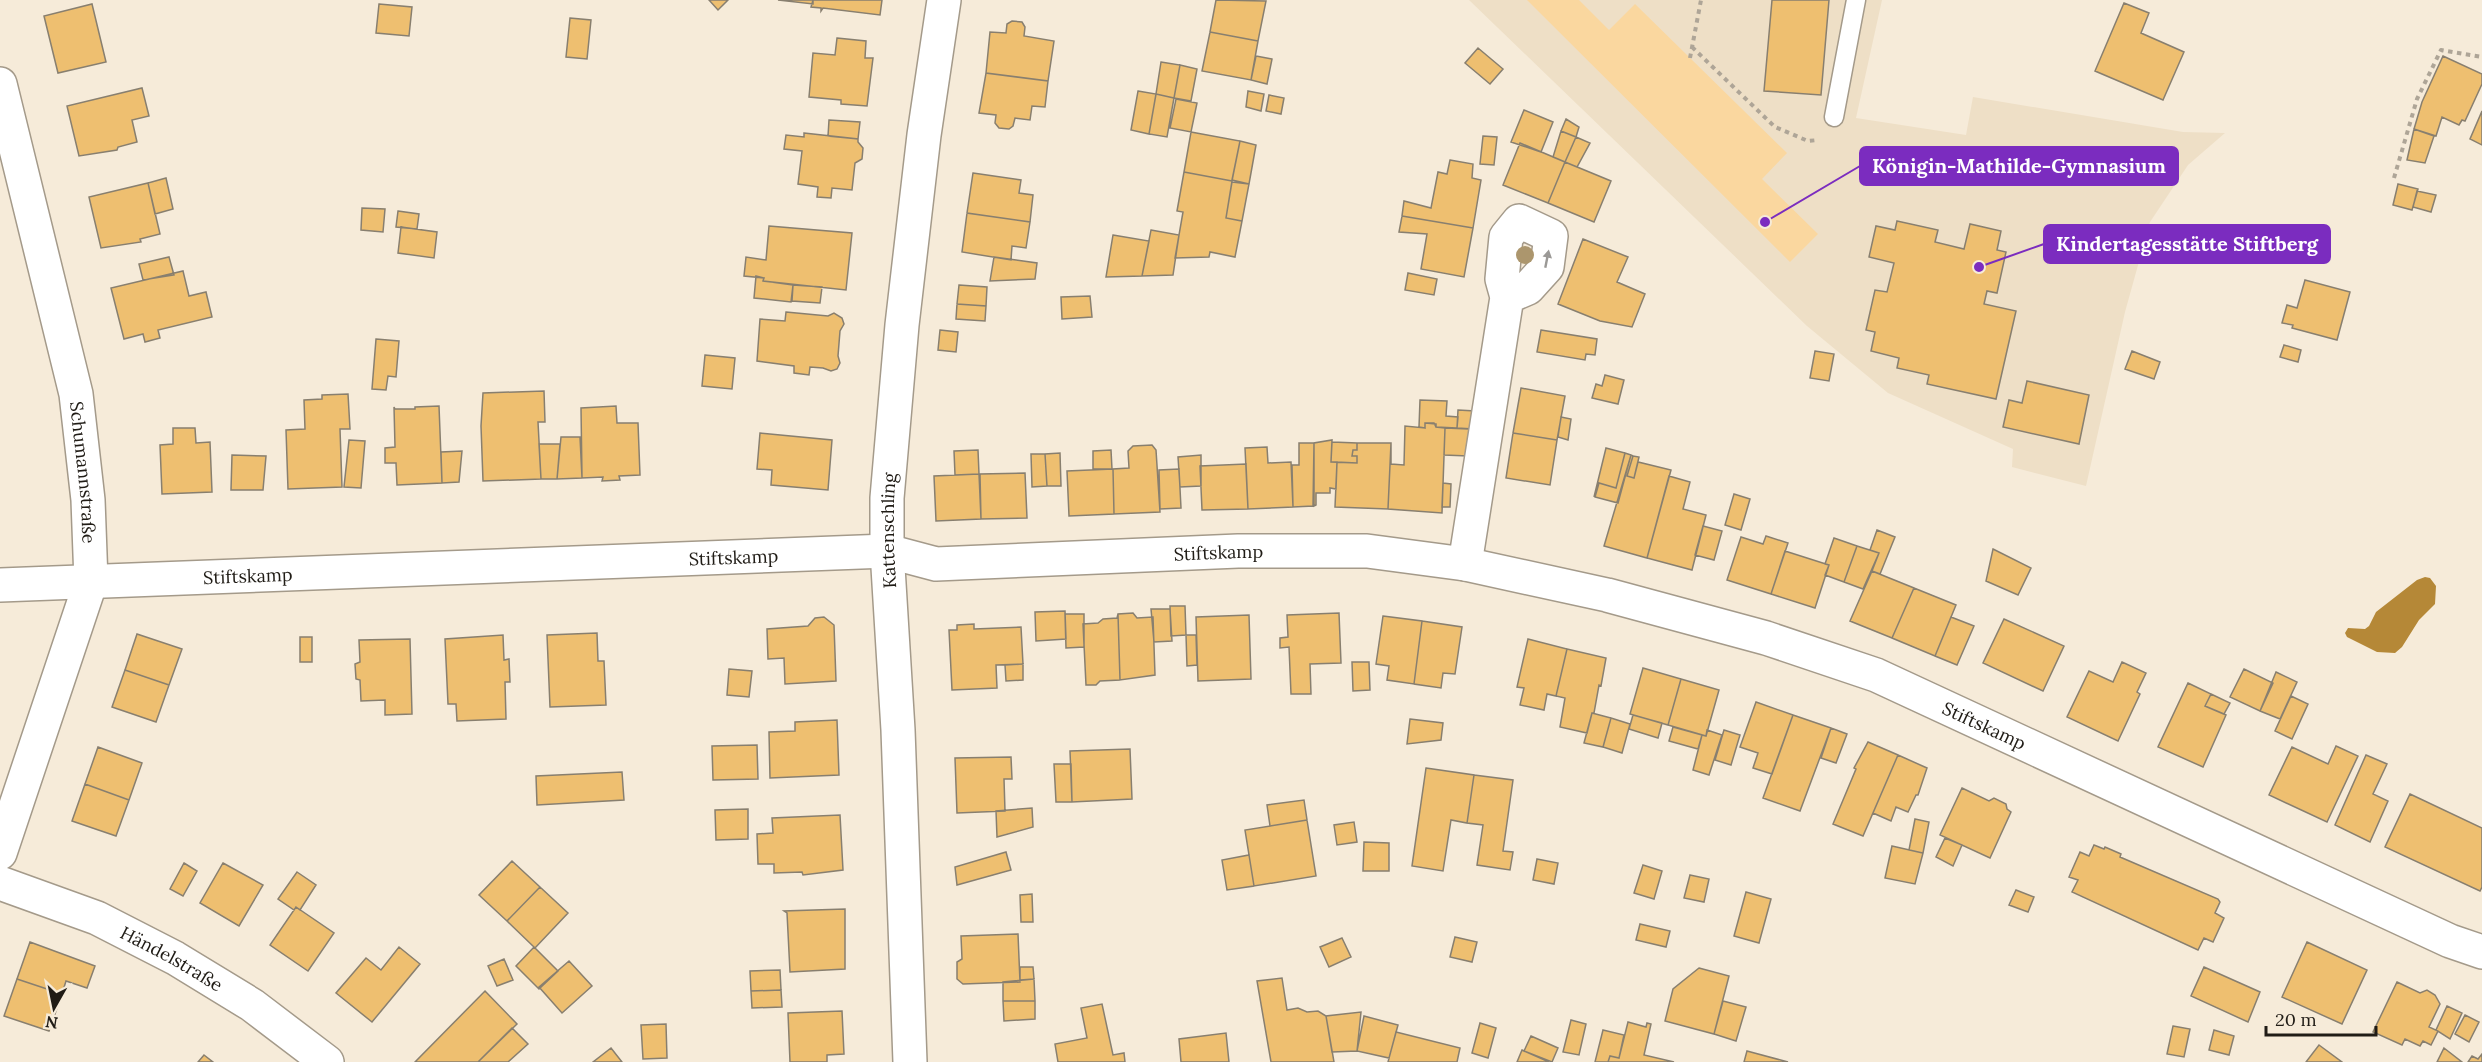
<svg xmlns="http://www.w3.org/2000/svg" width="2482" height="1062" font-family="Lora,serif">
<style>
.built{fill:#eedfc6}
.green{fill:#fad79f}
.water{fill:#b58837}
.building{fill:#eebf70;stroke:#887f6f;stroke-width:1.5}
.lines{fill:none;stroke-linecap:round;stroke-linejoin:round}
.lane-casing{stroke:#a49a8a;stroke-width:21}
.street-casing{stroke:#a49a8a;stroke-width:36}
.path{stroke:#aea597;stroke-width:4;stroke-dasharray:4.5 4.5;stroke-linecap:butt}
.lane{stroke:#fff;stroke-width:18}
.street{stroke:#fff;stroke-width:33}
.tree{fill:#ac966d}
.oneway{fill:#9b9996}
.labels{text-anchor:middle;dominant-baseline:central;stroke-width:4.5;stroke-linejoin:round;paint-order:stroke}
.street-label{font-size:18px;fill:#201c16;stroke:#f6ebd9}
.leader{fill:none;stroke:#7b2cbf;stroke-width:2}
.callout-dot{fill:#7b2cbf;stroke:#f6ebd9;stroke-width:2}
.callout{fill:#7b2cbf;stroke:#7b2cbf;stroke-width:2}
.callout-label{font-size:20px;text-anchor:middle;font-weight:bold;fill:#fff}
</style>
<rect width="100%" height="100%" fill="#f6ebd9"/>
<path class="built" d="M1469 0H1882L1856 118 1966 135 1973 97 2183 132 2225 133 2188 165 2150 222 2125 312 2086 486 2012 467 2013 449 1888 393 1807 326Z"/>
<path class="green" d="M1527 0H1579L1609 30 1635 4 1787 153 1762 179 1818 234 1790 262Z"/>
<path class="water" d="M2425 577 2430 578 2436 586 2435 604 2419 620 2402 647 2395 653 2377 652 2347 637 2345 633 2348 628 2365 629 2369 626 2376 612 2417 580Z"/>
<path class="building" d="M709 0H728L718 10Z
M778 0H813V4Z
M813 0H882L880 15 823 8 821 11V8L811 7Z
M1216 0 1266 1 1258 41 1210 32Z
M1772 0H1829L1821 95 1764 91Z
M2124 3 2149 13 2141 33 2184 52 2163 100 2095 71Z
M92 4 106 62 58 73 44 16Z
M379 4 412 7 409 36 376 33Z
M570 18 591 20 587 59 566 57Z
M1012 21 1022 22 1025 27 1024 36 1054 41 1048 81 986 73 990 32 1006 33 1007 24Z
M1210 32 1258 41 1251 80 1202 71Z
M837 38 866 41 865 58H873L867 106 841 104V100L809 97 813 53 835 55Z
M1478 48 1503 69 1490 84 1465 63Z
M1256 56 1272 59 1267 84 1251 80Z
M2443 56 2482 74V84L2465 121 2462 120 2459 125 2442 117 2436 136 2414 129 2422 102Z
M1161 62 1180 65 1174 98 1156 94Z
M1180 65 1197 69 1191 101 1174 98Z
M986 73 1048 81 1045 107 1032 106 1030 120 1015 118 1013 126 1009 129 999 128 995 123 996 115 979 113Z
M142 88 149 116 132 120 137 142 118 147 117 150 79 156 67 106Z
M1138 91 1156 94 1149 134 1131 130Z
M1248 91 1264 94 1261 111 1246 107Z
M1156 94 1174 98 1167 137 1149 134Z
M1269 95 1284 98 1281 114 1266 111Z
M1176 99 1197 103 1191 132 1170 128Z
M1524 110 1553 122 1541 152 1511 142Z
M2482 111V145L2470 139Z
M1566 119 1579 127 1576 137 1561 131Z
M829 120 860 122 858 139 828 136Z
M2414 129 2434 136 2425 163 2407 160Z
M1561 131 1576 137 1565 162 1553 157Z
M1191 132 1240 141 1232 181 1184 172Z
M804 133 858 139V142L863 148 862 159 855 163 852 190 832 188 831 198 817 197 818 187 798 184 802 151 784 149 786 135 804 137Z
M1483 136 1497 137 1494 165 1480 164Z
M1576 137 1590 143 1577 167 1565 162Z
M1240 141 1256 145 1249 184 1232 180Z
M1520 143 1565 162 1548 203 1503 185Z
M1450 160 1473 164 1472 178 1481 180 1473 228 1402 216 1404 201 1431 208 1438 172 1447 174Z
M1565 162 1611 181 1594 222 1548 203Z
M1184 172 1232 181 1226 218 1242 221 1235 257 1210 252 1209 257 1175 258 1183 212 1177 211Z
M973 173 1021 180 1019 193 1033 195 1030 222 967 213Z
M166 178 173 209 155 214 148 183Z
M1232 182 1249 184 1242 221 1226 218Z
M148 183 160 234 140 239 141 242 101 248 89 197Z
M2398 184 2418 189 2412 210 2393 205Z
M2417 191 2436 195 2431 212 2413 207Z
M362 208 385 209 383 232 361 230Z
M398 211 419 214 417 229 396 227Z
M967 213 1030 222 1026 248 1012 246 1011 260 962 252Z
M1402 216 1473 228 1464 277 1421 269 1427 234 1399 232Z
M1897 221 1938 230 1935 242 1964 249 1970 224 2001 231 1997 250 2006 252 1997 293 1987 291 1984 304 2016 311 1996 399 1927 384 1929 375 1897 368 1899 358 1871 351 1875 332 1866 330 1875 290 1887 292 1894 263 1869 257 1876 226 1895 230Z
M769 226 852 233 846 290 763 281 764 278 744 276 746 257 766 260Z
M401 227 437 232 434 258 398 253Z
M1151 230 1179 235 1173 275 1142 276Z
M1113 235 1149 241 1142 276 1106 277Z
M1583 239 1628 257 1617 282 1645 294 1632 327 1600 321 1558 304Z
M169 257 174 275 143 280 139 264Z
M994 257 1037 263 1035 279 990 281Z
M183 271 189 296 206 292 212 317 158 330 160 338 145 342 143 334 124 339 111 288Z
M1408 273 1437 279 1434 295 1405 290Z
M756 276 764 278 763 281 793 285 791 302 754 298Z
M2305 280 2350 292 2337 340 2292 328 2293 325 2282 323 2287 305 2297 308Z
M793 285 822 287 820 303 792 301Z
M959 285 987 287 986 306 957 304Z
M1090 296 1092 317 1062 319 1061 297Z
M957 304 986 306 985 321 956 319Z
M786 312 828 316 834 313 842 318 844 324 840 331 838 356 840 363 837 369 831 371 823 368 810 367 809 375 794 373V366L757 361 760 319 785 321Z
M940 330 958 332 956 352 938 350Z
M1541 330 1597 339 1595 355 1586 354 1585 360 1537 352Z
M376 339 399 341 396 377 388 376 386 390 372 389Z
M2284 345 2301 350 2298 362 2280 357Z
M1815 351 1834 354 1829 381 1810 378Z
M2132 351 2160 362 2154 379 2125 369Z
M705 355 735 358 732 389 702 386Z
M1605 375 1624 380 1618 404 1592 398 1596 384 1602 386Z
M2027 381 2089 395 2079 444 2003 427 2009 400 2022 403Z
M1521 388 1565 396 1557 440 1513 433Z
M544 391 545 422H538L541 479 483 481 481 426 483 393Z
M348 394 350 429H340L342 487 288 489 286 430 305 429 304 400 322 399V395Z
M1420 400 1447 401 1446 416 1458 417 1457 428 1436 427 1434 423H1425V428L1419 427Z
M439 406 442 483 397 485 396 463H385V448L395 447 394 407 395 409H415V407Z
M616 406 617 423H638L640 475 619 476 620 480 602 481 603 477 582 478 581 408Z
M1458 410 1475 411 1474 429 1457 428Z
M1561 417 1571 419 1568 440 1558 437Z
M1425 423 1436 424V427L1445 428 1442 513 1388 509 1391 443V464L1404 465 1405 426 1425 428Z
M173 428H195L196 443 210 442 212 492 162 494 160 445 173 444Z
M1445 428 1469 429 1468 456 1444 455Z
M760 433 832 440 828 490 771 485 772 470 757 469Z
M1513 433 1557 440 1550 485 1506 478Z
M561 437H580L582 478 557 479Z
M349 440 365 441 361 488 344 487Z
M1332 440 1331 462H1337L1336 489 1330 488V493H1316V505L1314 506V443Z
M1332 442 1357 443V450H1353L1352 456H1357V463L1331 462Z
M1299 443H1314L1313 506 1293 507 1292 465H1299Z
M1357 443H1391L1388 509 1335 507 1337 462 1357 463V456H1352L1353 450H1357Z
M539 444H560L557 479H541Z
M1152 445 1156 450 1160 512 1114 514 1113 469 1129 468 1128 451 1133 446Z
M1267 447 1268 463 1291 462 1293 507 1248 509 1245 448Z
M1606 448 1625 453 1616 488 1599 483 1594 497Z
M978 450 979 474 955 475 954 451Z
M1111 450 1112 469H1093V451Z
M462 451 459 482 442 483 441 452Z
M1060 453 1061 486H1047L1045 454Z
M1625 453 1631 455 1618 503 1595 497 1599 483 1616 488Z
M1031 454H1045L1047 486 1032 487Z
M232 455 266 456 263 490H231Z
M1201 455V486L1180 487 1178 457Z
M1631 455 1633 456 1627 476 1634 478 1638 462 1671 470 1647 558 1604 546Z
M1633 456 1639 457 1634 478 1627 476Z
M1246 464 1248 509 1202 510 1200 466Z
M1113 469 1114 514 1069 516 1067 471Z
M1179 469 1181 508 1160 509 1159 470Z
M1025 473 1027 518 981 519 980 474Z
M979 474 981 519 936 521 934 476Z
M1669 476 1690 482 1683 509 1706 515 1692 570 1647 558Z
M1443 483 1451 484 1450 507H1442Z
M1734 494 1750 499 1741 530 1725 525Z
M1703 526 1722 531 1714 560 1695 555Z
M1877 530 1895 537 1880 574 1872 571 1879 553 1870 550Z
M1766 536 1788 543 1771 594 1727 580 1741 537 1763 544Z
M1834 538 1857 546 1844 582 1825 575 1829 565 1825 564Z
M1857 546 1879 553 1863 589 1844 582Z
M1993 549 2031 568 2018 595 1986 581Z
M1785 551 1829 565 1815 608 1771 594Z
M1872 571 1914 588 1892 638 1850 621Z
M1914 588 1956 605 1935 656 1892 638Z
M1170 606H1185L1186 635 1171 636Z
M1151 609H1170L1172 641 1154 642Z
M1065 611 1066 639 1036 641 1035 612Z
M1133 613 1137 618 1153 617 1155 675 1120 680 1118 614Z
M1339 613 1341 663 1310 664 1311 694H1291L1289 647 1280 648V638L1288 637 1287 615Z
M1065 614H1084V647L1066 648Z
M1118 614 1120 680 1100 681 1096 685H1086L1083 624 1098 623 1103 619 1117 618Z
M1249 615 1251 679 1198 681 1196 617Z
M1383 616 1422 621 1414 684 1387 680 1389 666 1376 664Z
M824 617 834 625 836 681 785 684 784 658 768 659 767 629 808 626 815 618Z
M1951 617 1974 626 1957 665 1935 656Z
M2004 619 2064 646 2043 691 1983 663Z
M1422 621 1462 627 1455 674 1443 673 1441 688 1414 684Z
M974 624V629L1021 627 1023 664 996 665 997 688 952 690 949 630H957V625Z
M597 633 598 661H604L606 705 550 707 547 635Z
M137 634 182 649 169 685 125 670Z
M503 635 504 660 509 659 510 682H505L506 719 457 721 456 704H448L445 639Z
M1186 635H1196L1197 665 1187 666Z
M300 637H312V662H300Z
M410 639 412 714 385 715V700L361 701 360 680 356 679 355 664 360 662 359 640Z
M1528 639 1567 649 1556 696 1547 694 1544 710 1520 705 1524 688 1517 687Z
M1567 649 1606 658 1601 686 1599 685 1594 713H1592L1587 733 1560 727 1565 698 1556 696Z
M1352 662H1369L1370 690 1353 691Z
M2122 662 2146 673 2137 692 2140 694 2118 741 2067 717 2089 671 2113 682Z
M1023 664V680L1006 681 1005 665Z
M1643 668 1681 679 1668 725 1630 714Z
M729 669 752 671 749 697 727 695Z
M2244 669 2273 683 2260 711 2230 697Z
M125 670 169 685 156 722 112 707Z
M2276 672 2297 682 2280 719 2260 711Z
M1681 679 1719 690 1706 736 1668 725Z
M2188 683 2211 694 2205 706 2226 715 2203 767 2158 747Z
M2211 694 2230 703 2224 714 2205 706Z
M2291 696 2308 704 2292 739 2275 731Z
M1756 702 1793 715 1772 774 1753 768 1758 753 1740 747Z
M1592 713 1611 718 1603 747 1584 743Z
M1633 715 1662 723 1658 738 1629 729Z
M1793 715 1831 728 1800 811 1763 798Z
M1611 718 1630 724 1622 753 1603 747Z
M1410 719 1443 723 1441 740 1407 744Z
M837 720 839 775 770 778 769 732 795 731V722Z
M1673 727 1702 735 1698 749 1669 741Z
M1831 728 1847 734 1836 763 1821 758Z
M1707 730 1722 735 1709 775 1693 770 1702 735 1706 736Z
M1724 730 1740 735 1731 765 1715 760Z
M1868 742 1898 755 1863 836 1833 824 1856 769 1854 768Z
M757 745 758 779 713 780 712 746Z
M2336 746 2358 756 2327 822 2269 795 2292 747 2328 764Z
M98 747 142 763 129 800 85 784Z
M1130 749 1132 799 1072 802 1070 751Z
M1898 755 1927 768 1918 795H1916L1908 812 1896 807 1891 821 1873 813Z
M2366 755 2387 764 2373 794 2388 801 2370 842 2335 825Z
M1011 757 1012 779H1004L1005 811 957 813 955 758Z
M1054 764H1071L1072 802H1056Z
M1426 768 1474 775 1467 823 1451 820 1443 871 1412 866Z
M622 772 624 800 537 805 536 776Z
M1474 775 1513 780 1503 851 1513 852 1510 870 1477 865 1483 825 1467 823Z
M85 784 129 800 116 836 72 821Z
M1962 788 1989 801 1994 798 2006 804 2007 809 2011 812 1990 858 1940 835Z
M2410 794 2482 828V887L2480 891 2385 847Z
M1304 800 1307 820 1270 826 1267 805Z
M1032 808 1033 827 997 837 996 811Z
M748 809V839L716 840 715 810Z
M840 815 843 870 803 875 802 872 774 873V864H758L757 834 773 833 772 818Z
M1915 819 1929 822 1923 853 1909 850Z
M1307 820 1316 876 1254 886 1245 830Z
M1354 822 1357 842 1337 845 1334 825Z
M1945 838 1962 845 1953 866 1936 857Z
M1364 842 1389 843V871H1363Z
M2094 845 2104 849 2105 847 2121 854 2120 857 2218 899 2220 902 2215 913 2224 918 2213 942 2204 938 2198 950 2072 892 2078 880 2069 877 2080 852 2089 856Z
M1892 846 1923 853 1915 884 1885 878Z
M1006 852 1011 870 957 885 955 867Z
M1249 855 1254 886 1227 890 1222 860Z
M1537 859 1558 863 1554 884 1533 880Z
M512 861 540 887 507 921 479 895Z
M184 863 197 871 183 896 170 889Z
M223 863 263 885 239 926 200 903Z
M1643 865 1662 871 1654 899 1634 893Z
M297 872 316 885 300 910 296 907 294 910 278 899Z
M1690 875 1709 879 1704 902 1684 898Z
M540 887 568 913 535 948 507 921Z
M2016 890 2034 897 2028 912 2009 905Z
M1746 892 1771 899 1759 943 1734 936Z
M1032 894 1033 922H1021L1020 895Z
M296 907 334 933 308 971 270 945Z
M845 909V969L790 972 787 913 784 911Z
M1640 924 1670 931 1666 947 1636 940Z
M1018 934 1020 982 963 984 957 979V962L962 959 961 936Z
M1455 937 1477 942 1472 962 1450 957Z
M1342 938 1351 957 1329 967 1320 947Z
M30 942 95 966 87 988 66 981 62 994 17 979Z
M2307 942 2367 970 2342 1024 2282 997Z
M399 947 420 964 372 1022 336 993 366 958 381 970Z
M534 947 558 971 539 989 516 966Z
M504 959 513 980 497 986 488 966Z
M569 961 592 986 562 1013 539 987Z
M1020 967H1033L1034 979 1020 980Z
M2204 967 2260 992 2248 1022 2191 996Z
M1699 968 1729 976 1714 1034 1665 1021 1673 989Z
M780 970 781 990 751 991 750 971Z
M1282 978 1287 1010 1298 1008 1307 1012 1318 1011 1326 1016 1334 1062H1271L1257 981Z
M17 979 62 994 49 1031 4 1016Z
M1034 979 1035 1001H1003V982Z
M2397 982 2420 993 2427 990 2435 995 2440 1004 2429 1027 2438 1031 2431 1045 2423 1041 2420 1046 2405 1039 2402 1045 2373 1032Z
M781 990 782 1007 752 1008 751 991Z
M485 991 517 1024 478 1062H415Z
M1003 1001H1035V1019L1004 1021Z
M1723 1001 1746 1007 1736 1041 1714 1034Z
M1102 1004 1113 1055 1124 1053 1125 1062H1058L1055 1044 1087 1038 1081 1008Z
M2447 1006 2462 1013 2450 1039 2436 1030Z
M842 1011 844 1054 827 1055V1062H790L788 1013Z
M1361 1012 1357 1051 1332 1052 1326 1016Z
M2465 1015 2479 1022 2469 1042 2455 1034Z
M1364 1016 1398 1025 1389 1058 1357 1051Z
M1571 1020 1586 1024 1579 1055 1563 1052Z
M1628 1022 1646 1027 1647 1023 1651 1024 1644 1055 1674 1062H1608L1610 1056 1619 1058Z
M1480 1023 1496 1028 1488 1058 1472 1053Z
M666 1024 667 1058 643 1059 641 1025Z
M2173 1026 2190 1029 2184 1057 2167 1054Z
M512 1028 528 1044 508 1062H478Z
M1603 1030 1624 1035 1619 1058 1610 1056 1608 1062H1595Z
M2214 1030 2234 1036 2229 1055 2209 1050Z
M1396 1032 1460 1048 1457 1062H1388Z
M1226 1033 1229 1062H1181L1179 1039Z
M1531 1036 1558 1048 1552 1062 1524 1051Z
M2319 1045 2342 1062H2306Z
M611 1048 622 1062H593Z
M2444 1048 2462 1062H2437Z
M1522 1050 1524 1051 1549 1062H1517Z
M1747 1051 1788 1062H1744Z
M2482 1054V1062H2468L2472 1056 2478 1059Z
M204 1055 213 1062H198Z"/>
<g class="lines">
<defs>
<path id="lane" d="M1834 117 1856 0"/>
<g id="street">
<path id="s1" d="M0 84 76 394 88 500 91 581 0 853"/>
<path d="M1465 564 1507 297 1502 279 1506 237 1519 221 1551 236 1547 267 1528 288 1507 297"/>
<path id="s2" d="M0 585 887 551 936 564 1238 551H1367L1465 564 1607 595 1766 638 1876 675 2450 941 2482 952"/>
<path id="s3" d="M0 883 97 918 175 958 252 1005 327 1062"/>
<path id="s4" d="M910 1062 898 730 887 551V498L902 325 924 135 944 0"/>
</g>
</defs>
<use href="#lane" class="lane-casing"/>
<use href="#street" class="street-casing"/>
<path class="path" d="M1692 47 1775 127 1808 141 1818 140
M1690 58 1701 0
M2394 178 2417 99 2441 50 2482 57"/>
<use href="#lane" class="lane"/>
<use href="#street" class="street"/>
</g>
<circle class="tree" cx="1525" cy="255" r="9"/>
<defs><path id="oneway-solid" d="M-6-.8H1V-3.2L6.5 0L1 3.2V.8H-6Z" transform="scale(1.5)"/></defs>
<use class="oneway" href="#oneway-solid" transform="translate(1547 259) rotate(-79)"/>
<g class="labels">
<g class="street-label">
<text stroke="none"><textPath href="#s1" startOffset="398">Schumannstraße</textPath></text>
<text stroke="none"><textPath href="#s4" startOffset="532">Kattenschling</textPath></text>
<text stroke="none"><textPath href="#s2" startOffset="1221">Stiftskamp</textPath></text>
<text stroke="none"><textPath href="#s2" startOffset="734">Stiftskamp</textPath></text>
<text stroke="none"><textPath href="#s2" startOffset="248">Stiftskamp</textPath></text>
<text stroke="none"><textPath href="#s2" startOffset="2014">Stiftskamp</textPath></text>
<text stroke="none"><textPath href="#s3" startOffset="188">Händelstraße</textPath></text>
</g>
</g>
<path class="leader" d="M1765 222L1860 166M1979 267L2044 244"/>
<g class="callout-dot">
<circle cx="1765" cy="222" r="6"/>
<circle cx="1979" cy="267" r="6"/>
</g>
<g class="callout">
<rect x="1860" y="147" width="318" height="38" rx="6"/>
<rect x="2044" y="225" width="286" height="38" rx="6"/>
</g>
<g class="callout-label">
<text x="2019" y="173">Königin-Mathilde-Gymnasium</text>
<text x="2187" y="251">Kindertagesstätte Stiftberg</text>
</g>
<g transform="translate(54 1008) rotate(189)" stroke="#f6ebd9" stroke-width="4.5" paint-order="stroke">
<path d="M0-4.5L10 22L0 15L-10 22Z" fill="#201c16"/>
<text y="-9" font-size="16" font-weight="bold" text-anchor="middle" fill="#201c16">N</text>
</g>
<path d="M2266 1026v9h110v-9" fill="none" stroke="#201c16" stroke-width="3"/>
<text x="2275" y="1026" font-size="18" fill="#201c16" stroke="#f6ebd9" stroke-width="4.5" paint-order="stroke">20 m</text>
</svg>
